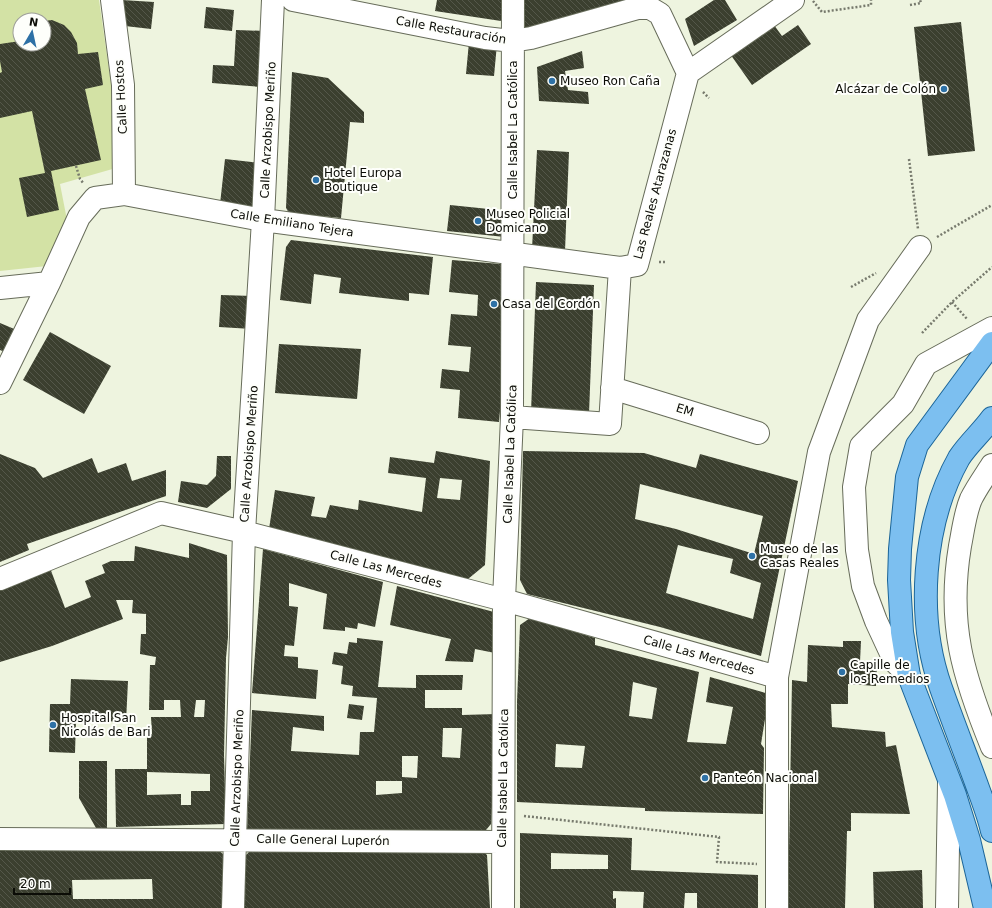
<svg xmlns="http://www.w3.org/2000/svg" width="992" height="908" font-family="'DejaVu Sans',sans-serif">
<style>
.park{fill:#d3e2a5;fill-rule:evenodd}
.building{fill:url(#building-back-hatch);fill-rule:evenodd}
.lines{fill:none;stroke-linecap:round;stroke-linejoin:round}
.minor-casing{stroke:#676c5a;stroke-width:24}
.major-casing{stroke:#1c6598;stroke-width:24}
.path{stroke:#777a6d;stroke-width:2.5;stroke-dasharray:2 2;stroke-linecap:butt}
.minor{stroke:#fff;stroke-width:22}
.major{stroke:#7cbff0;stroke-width:22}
.poi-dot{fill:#2e71a6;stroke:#fefffb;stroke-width:1.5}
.labels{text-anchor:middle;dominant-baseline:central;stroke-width:4;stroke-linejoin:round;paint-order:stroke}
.street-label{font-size:12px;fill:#0b0c06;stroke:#fefffb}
.poi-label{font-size:12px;fill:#0b0c06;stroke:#fefffb;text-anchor:start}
</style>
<defs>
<pattern id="building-back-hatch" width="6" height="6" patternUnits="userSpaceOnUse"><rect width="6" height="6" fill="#3b3f2f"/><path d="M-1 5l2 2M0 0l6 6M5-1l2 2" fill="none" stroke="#54574a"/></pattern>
</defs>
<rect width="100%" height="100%" fill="#eef4df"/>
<path class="park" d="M0 0H99L123 166 60 184 67 220 47 266 0 271ZM20 20H44V44H20Z"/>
<path class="building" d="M122 0 154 2 151 29 125 26Z
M437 0H504L501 21 435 11Z
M524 0H629L624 5 525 28Z
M714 0H725L737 20 694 46 685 19Z
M206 7 234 10 232 31 204 28Z
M52 20 64 25 71 32 77 43 78 54 98 52 103 85 85 89 101 160 51 171 59 210 27 217 19 178 45 173 32 111 0 118V73L2 72 0 61V44L20 41V44H44V21Z
M771 21 782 36 798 25 811 44 752 85 728 51Z
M961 22 975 151 928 156 914 27Z
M236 30 265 31 261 87 212 83 213 65 234 66Z
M469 42 497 44 494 76 466 74Z
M582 51 584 68 565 71 568 90 588 92 589 104 539 101 537 67Z
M292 72 328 78 364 112V123L350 122 341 218 289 213 286 208Z
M537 150 569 152 565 251 532 249Z
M225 159 260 163 255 207 220 204Z
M450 205 508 211 505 237 447 231Z
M291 240 433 257 429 295 409 293V301L339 293 341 278 314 274 311 304 280 300 286 247Z
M452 260 513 265 499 422 458 418 460 390 440 388 442 369 469 372 471 347 448 345 451 314 477 316 478 295 449 292Z
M536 282 594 285 589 414 531 412Z
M221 295 253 296 252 329 219 327Z
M0 323 19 331 9 354 0 350Z
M50 332 111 366 84 414 23 380Z
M279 344 361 349 357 399 275 393Z
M436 451 490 461 485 565 468 579 269 529 275 490 315 497 311 516 326 518 330 505 358 510 359 500 422 512 426 478 388 473 390 457 434 463ZM440 478 462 480 460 500 437 498Z
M523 451 644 453 696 468 700 454 798 481 761 656 660 627 527 594 520 580ZM640 484 763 516 754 554 676 529 635 519ZM678 545 733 559 730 573 761 583 753 619 666 593Z
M0 454 35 468 43 478 92 458 98 473 126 463 132 481 166 470V496L27 544 29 550 0 562Z
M217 456H231V489L207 508 178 502 181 481 207 485 216 476Z
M189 543 227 555 228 637 226 658 224 755 226 824 116 827 115 769H147V735L152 734 151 717H181L180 700H164V710H149L150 665H155L156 657 140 654 141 634H146V614L132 613 133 600H116L123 619 52 646 0 662V589L50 568 65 608 91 597 85 581 105 573 102 565 111 561H134L135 546 189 558ZM196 700H205L204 717H194ZM147 772 210 774V791H191V805H181V794L147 795Z
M263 549 383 582 375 627 358 623 357 629 345 627V631L323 629 327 594 289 583V606L298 607 294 646 285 645 284 656 298 657V668L318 670 316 699 252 693Z
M397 586 494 612 495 653 475 649 473 662 445 661 451 639 390 625Z
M530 618 595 638V645L699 672 687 742 726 744 733 707 706 702 710 677 769 694 761 744 764 748 763 814 645 811V808L517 802V702L520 625ZM633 682 657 688 652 719 629 716ZM556 744 585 746 582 768 555 767Z
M357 638 383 641 378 687 416 688V675H463L462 690H425V708H462V715L497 714 491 824 486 830H247L252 710 324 716V731L293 727 291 751 359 755 360 732H374L377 698 352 696 353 686 341 684 343 666 332 664 334 652 347 654 349 642 357 643ZM443 728H462L460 758 442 757ZM402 756H418L417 778 402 777ZM376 781H402V793L376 795Z
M843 641H861L860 662 877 663 876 686 848 684V704H831L832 727 885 732 886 747 896 745 910 814 851 813V831H847L845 908H788L792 680 807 682 808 645 843 647Z
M71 679 128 681 126 722 76 720 75 753 49 752 50 704H70Z
M349 704 364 706 362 720 347 718Z
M79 761H107V828H96L79 798Z
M520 833 632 838 631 870 758 875V908H697V893H685L684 908H643L644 892 613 891V899L616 898V908H520ZM551 853 608 855V869H551Z
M216 848 224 855 222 908H0V851ZM152 879 153 899H73L72 880Z
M253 848 481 850 487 855 490 908H243L246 855Z
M922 870 923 908H874L873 872Z"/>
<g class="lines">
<defs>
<path id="minor" d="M112 0 123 85 124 194
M293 0 485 38 512 41 531 38 638 8H650L660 14 688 73
M688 73 793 0
M0 288 49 283
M0 383 49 283 79 217 95 198 124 194 263 220 620 268 637 265 688 73
M612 388 758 433
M512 417 610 424 620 268
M992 465C985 476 977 487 971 499 965 513 963 531 960 546 947 624 963 676 992 747
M0 579 161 513 244 532 504 600 777 677
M909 676 895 662 876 621 863 586 857 550 854 487 861 446 903 404 926 364 992 328
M0 839 502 842
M233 908 244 532 263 220 273 0
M503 908 504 600 512 417 513 0
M777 908V677L819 452 868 320 920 247
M947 908 949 783"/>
<path id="major" d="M992 418C982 432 968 444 959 458 922 524 916 618 941 688 953 722 966 755 978 788 983 802 989 817 992 831
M985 908 969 840 955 795 909 676 902 632 899 580 900 549 907 477 917 445 992 343"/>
</defs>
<use href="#minor" class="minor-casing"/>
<use href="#major" class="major-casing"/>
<path class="path" d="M813 1 822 12 871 5V0
M910 5 921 3 920 0
M703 92 709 98
M909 159 918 229
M76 166 80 179 84 184
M937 237 992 205
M659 262H665
M851 287 876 273
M952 302 967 319
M922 333 952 302 992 267
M524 816 719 837 717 862 757 864"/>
<use href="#minor" class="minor"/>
<use href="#major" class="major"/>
</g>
<g class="poi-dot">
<circle cx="552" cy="81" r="4"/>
<circle cx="944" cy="89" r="4"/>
<circle cx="316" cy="180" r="4"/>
<circle cx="478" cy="221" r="4"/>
<circle cx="494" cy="304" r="4"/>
<circle cx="752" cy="556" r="4"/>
<circle cx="842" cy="672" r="4"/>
<circle cx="53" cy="725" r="4"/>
<circle cx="705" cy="778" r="4"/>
</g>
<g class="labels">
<g class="street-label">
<text transform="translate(451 30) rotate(10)">Calle Restauración</text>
<text transform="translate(121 97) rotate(-93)">Calle Hostos</text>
<text transform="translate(268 130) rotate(-87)">Calle Arzobispo Meriño</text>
<text transform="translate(513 130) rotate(-90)">Calle Isabel La Católica</text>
<text transform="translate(655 194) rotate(-75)">Las Reales Atarazanas</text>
<text transform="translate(292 223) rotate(9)">Calle Emiliano Tejera</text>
<text transform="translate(685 410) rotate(17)">EM</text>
<text transform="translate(249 454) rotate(-86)">Calle Arzobispo Meriño</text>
<text transform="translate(510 454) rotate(-88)">Calle Isabel La Católica</text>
<text transform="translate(386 569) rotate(15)">Calle Las Mercedes</text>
<text transform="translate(699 655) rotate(16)">Calle Las Mercedes</text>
<text transform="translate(237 778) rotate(-88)">Calle Arzobispo Meriño</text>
<text transform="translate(503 778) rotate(-89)">Calle Isabel La Católica</text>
<text transform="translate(323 840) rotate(1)">Calle General Luperón</text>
</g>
<g class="poi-label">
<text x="560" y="81">Museo Ron Caña</text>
<text x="936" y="89" text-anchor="end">Alcázar de Colón</text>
<text x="324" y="173">Hotel Europa<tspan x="324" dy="14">Boutique</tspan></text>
<text x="486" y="214">Museo Policial<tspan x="486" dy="14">Domicano</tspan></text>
<text x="502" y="304">Casa del Cordón</text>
<text x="760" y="549">Museo de las<tspan x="760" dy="14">Casas Reales</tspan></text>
<text x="850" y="665">Capille de<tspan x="850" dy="14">los Remedios</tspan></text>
<text x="61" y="718">Hospital San<tspan x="61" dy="14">Nicolás de Bari</tspan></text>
<text x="713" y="778">Panteón Nacional</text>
</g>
</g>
<g transform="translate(32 32) rotate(9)"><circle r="19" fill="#fefffb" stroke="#9d9e99"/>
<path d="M0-3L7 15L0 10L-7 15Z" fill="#2e71a6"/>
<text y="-6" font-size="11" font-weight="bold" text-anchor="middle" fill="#0b0c06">N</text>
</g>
<path d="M14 888v6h56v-6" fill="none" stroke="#0b0c06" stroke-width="2"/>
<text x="20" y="888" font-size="12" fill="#0b0c06" stroke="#fefffb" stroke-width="3" paint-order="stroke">20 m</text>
</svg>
